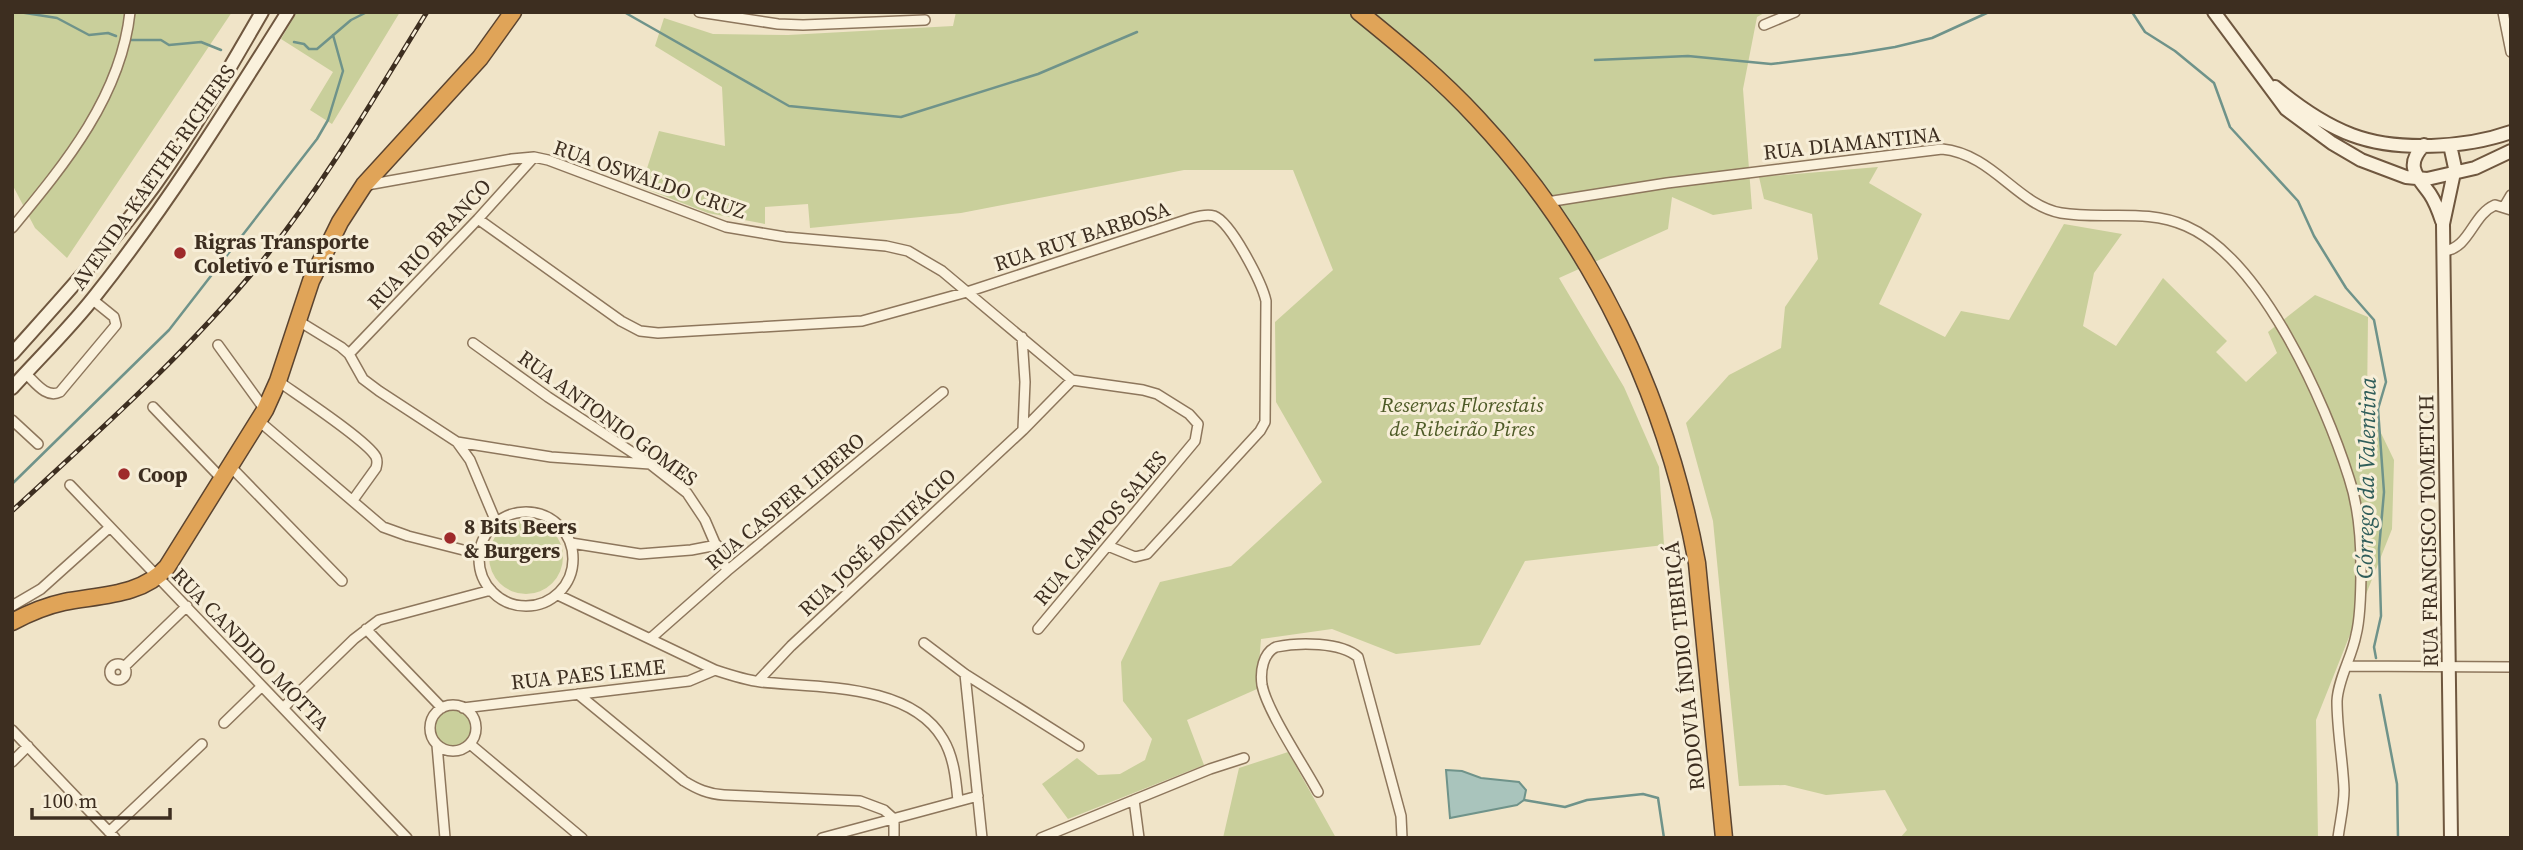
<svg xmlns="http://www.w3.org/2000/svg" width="2523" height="850" font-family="'Source Serif 4',serif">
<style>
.green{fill:#c9cf9b}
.water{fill:#a9c4bc;stroke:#6f938a;stroke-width:2}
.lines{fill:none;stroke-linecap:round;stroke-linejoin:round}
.stream{stroke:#6f938a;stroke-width:2.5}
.street-casing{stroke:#8d765c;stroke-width:12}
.secondary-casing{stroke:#6f573f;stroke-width:16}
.highway-casing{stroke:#5b4430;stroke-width:19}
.street{stroke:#faf1dc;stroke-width:9}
.secondary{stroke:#faf1dc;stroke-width:12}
.highway{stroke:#e0a458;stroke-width:16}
.rail-casing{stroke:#3d2e20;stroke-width:5}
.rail{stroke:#f7eed8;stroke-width:2.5;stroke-dasharray:8;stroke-linecap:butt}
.poi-dot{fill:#9e2a2b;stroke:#f7eed8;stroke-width:2.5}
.labels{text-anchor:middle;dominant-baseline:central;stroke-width:6;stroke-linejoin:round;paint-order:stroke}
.street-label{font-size:21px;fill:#3d2e20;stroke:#f7eed8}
.poi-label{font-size:21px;font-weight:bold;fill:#3d2e20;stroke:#f7eed8;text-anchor:start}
.park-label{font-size:21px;font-style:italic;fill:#4d5a26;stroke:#f7eed8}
.water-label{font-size:23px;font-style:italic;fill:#2f5d5a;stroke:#f7eed8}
</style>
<rect width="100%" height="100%" fill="#f0e4c8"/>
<path class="green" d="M12 12H232L67 258 35 228 12 184Z
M297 12H400L332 124 310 110 333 72 281 39Z
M956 12H1766L1757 17 1743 89 1752 209 1713 215 1672 197 1668 229 1559 278 1624 387 1659 467 1664 545 1525 561 1480 645 1396 654 1332 629 1261 639 1257 689 1187 720 1204 765 1068 819 1042 784 1077 758 1098 775 1120 774 1145 760 1152 739 1123 701 1121 662 1160 582 1231 566 1322 482 1276 402 1275 322 1333 270 1293 170H1184L961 213 810 228 808 204 765 207V224L708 213 641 187 659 131 725 146 722 87 655 46 664 18 713 34 788 35 953 26Z
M1878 167 1869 183 1922 214 1879 304 1945 337 1961 311 2009 320 2064 224 2122 234 2094 273 2083 326 2116 346 2163 278 2227 341 2216 352 2246 382 2277 353 2268 332 2315 295 2368 317 2367 404 2394 460 2392 529 2316 720 2318 838H1900L1907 830 1885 790 1826 795 1785 785 1739 786 1713 521 1686 423 1729 375 1781 348 1785 307 1818 259 1812 214 1764 199 1759 177Z
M489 557a37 37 0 1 1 74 0a37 37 0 1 1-74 0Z
M435 728a18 18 0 1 1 36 0a18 18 0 1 1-36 0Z
M1288 752 1336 838H1223L1239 768Z"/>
<path class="water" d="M1446 770 1462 771 1481 778 1519 782 1526 790 1524 800 1517 805 1450 818Z"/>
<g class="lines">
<path class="stream" d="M19 12 57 18 89 35 108 33 116 36
M624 12 789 106 901 117 1038 74 1137 32
M2132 12 2145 32 2175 51 2214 83 2230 127 2298 201 2314 236 2346 288 2374 320 2386 382 2378 409 2384 492 2379 549 2381 616 2374 647 2376 658
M130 40H161L169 45 201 42 221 50
M294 42 304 44 309 49H317L351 20 367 12
M1595 60 1688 56 1771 64 1852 54 1895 47 1932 38 1989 12
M12 484 169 330 317 139 328 120 343 71 333 35
M2380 695 2397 784 2398 838
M1524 800 1565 807 1587 800 1643 794 1658 798 1664 838"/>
<defs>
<path id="street" d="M699 12 778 24 803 25 925 20
M2503 12 2511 52
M1764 25 1795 12
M367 185 512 159 534 157 548 160 726 227 785 237 886 246 908 251 942 271 1072 380 1143 390 1157 394 1189 414 1198 424 1195 441 1038 629
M1547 202 1667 183 1942 149C1993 154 2017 205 2061 213 2103 220 2146 208 2186 226 2262 259 2325 402 2349 478 2358 505 2361 538 2361 567 2361 586 2361 616 2356 635 2352 657 2338 679 2337 701 2337 731 2343 761 2344 790 2344 806 2340 822 2338 838
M2504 207 2511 195
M478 219 621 321 640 331 658 333 862 321 967 292 1192 218C1199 216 1207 214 1214 216 1231 222 1262 283 1266 301L1265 422 1260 431 1147 554 1135 557 1108 546
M12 228C64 165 121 97 130 12
M2444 251C2470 248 2472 215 2495 205L2511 210
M297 320 341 347 349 354 363 379 379 391 457 442 470 460 496 522
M1022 337 1025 382 1023 429
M473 343 548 397 650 464 687 493 705 520 727 571
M218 345 265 410
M349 354 478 219 534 157
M25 373C35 382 46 399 60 392L116 325 114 317 93 300
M278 381C296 394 368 441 376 457 378 462 377 463 376 468L353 500
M153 407 221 478
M12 420 38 444
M259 421 383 527 408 536 479 554
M457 442 551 457 650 464
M229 465 342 581
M70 485 407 838
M479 559a47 47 0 1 1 94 0a47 47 0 1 1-94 0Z
M571 543 640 554 691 550 717 545
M558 595 715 670C730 675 745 680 761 682 818 688 910 683 943 739 954 757 956 780 958 801
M12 606 41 589 110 527
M366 629 442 708
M651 638 727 571 943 392
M924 643 965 674 1079 746
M110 672a8 8 0 1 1 16 0a8 8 0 1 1-16 0Z
M2347 666 2511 667
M124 667 187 606
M965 674 982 838
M758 681 791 646 1023 430 1072 380
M578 694 684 781C697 789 708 794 724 795L860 801 884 810 894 819V838
M430 728a23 23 0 1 1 46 0a23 23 0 1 1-46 0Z
M283 708 354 639 379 620 491 590
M463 708 689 681 715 670
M224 723 261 687
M12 730 115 838
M470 744 582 838
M437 745 445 838
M12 762 28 746
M1318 792C1304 766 1267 711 1262 685 1260 671 1263 653 1276 647 1299 642 1341 642 1358 657L1401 816 1402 838
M1134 800 1139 838
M109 832 202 744
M822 838 978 796
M1041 838 1210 769 1244 758"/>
<path id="secondary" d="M2214 12 2286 109 2332 143 2361 160 2406 177 2427 179 2475 168 2511 151
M2275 87C2299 107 2323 124 2352 135 2397 152 2466 148 2511 132
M2424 145C2404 166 2417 176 2430 194 2436 203 2439 212 2442 221
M2450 145 2455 168 2443 224 2451 838
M12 354C61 299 111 245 154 186 194 130 228 71 262 12
M12 388C40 357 69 329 95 296 166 207 227 109 288 12"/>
<path id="highway" d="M1359 12C1401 46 1441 79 1477 118 1594 243 1666 396 1697 563L1724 838
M12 622C29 613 45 606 64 602 99 595 142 596 167 567L265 410 278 381 311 281 340 222 364 185 480 58 513 12"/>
</defs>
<use href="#street" class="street-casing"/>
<use href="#secondary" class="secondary-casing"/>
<use href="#highway" class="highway-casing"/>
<use href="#street" class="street"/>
<use href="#secondary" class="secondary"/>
<use href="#highway" class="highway"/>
<defs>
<path id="rail" d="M12 511C99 431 188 352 263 260 325 183 375 96 427 12"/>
</defs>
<use href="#rail" class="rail-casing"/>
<use href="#rail" class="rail"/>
</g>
<g class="poi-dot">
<circle cx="180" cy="253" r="7"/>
<circle cx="124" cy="474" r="7"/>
<circle cx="450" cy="538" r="7"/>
</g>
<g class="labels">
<g class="street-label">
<text transform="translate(1852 143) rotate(-6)">RUA DIAMANTINA</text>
<text transform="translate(153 177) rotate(-55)">AVENIDA KAETHE RICHERS</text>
<text transform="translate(650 179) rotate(19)">RUA OSWALDO CRUZ</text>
<text transform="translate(1082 236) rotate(-18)">RUA RUY BARBOSA</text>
<text transform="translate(429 244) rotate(-47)">RUA RIO BRANCO</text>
<text transform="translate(608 418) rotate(36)">RUA ANTONIO GOMES</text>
<text transform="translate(785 501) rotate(-40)">RUA CASPER LIBERO</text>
<text transform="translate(1100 528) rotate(-50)">RUA CAMPOS SALES</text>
<text transform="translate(2428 531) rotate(-91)">RUA FRANCISCO TOMETICH</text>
<text transform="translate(877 542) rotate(-43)">RUA JOSÉ BONIFÁCIO</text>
<text transform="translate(251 649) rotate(46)">RUA CANDIDO MOTTA</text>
<text transform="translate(1684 666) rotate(-96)">RODOVIA ÍNDIO TIBIRIÇÁ</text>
<text transform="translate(588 674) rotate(-6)">RUA PAES LEME</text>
</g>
<g class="poi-label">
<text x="194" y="241">Rigras Transporte<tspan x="194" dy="24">Coletivo e Turismo</tspan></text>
<text x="138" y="474">Coop</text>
<text x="464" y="526">8 Bits Beers<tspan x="464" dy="24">&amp; Burgers</tspan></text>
</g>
<g class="park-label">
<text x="1462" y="404">Reservas Florestais<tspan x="1462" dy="24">de Ribeirão Pires</tspan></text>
</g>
<g class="water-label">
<text transform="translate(2366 478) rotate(-89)">Córrego da Valentina</text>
</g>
</g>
<rect width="2523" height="850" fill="none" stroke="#3d2e20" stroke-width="28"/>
<path d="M32 808v10h138v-10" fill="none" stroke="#3d2e20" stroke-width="3.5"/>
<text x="42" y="808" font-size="21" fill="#3d2e20" stroke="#f7eed8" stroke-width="5" paint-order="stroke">100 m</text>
</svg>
